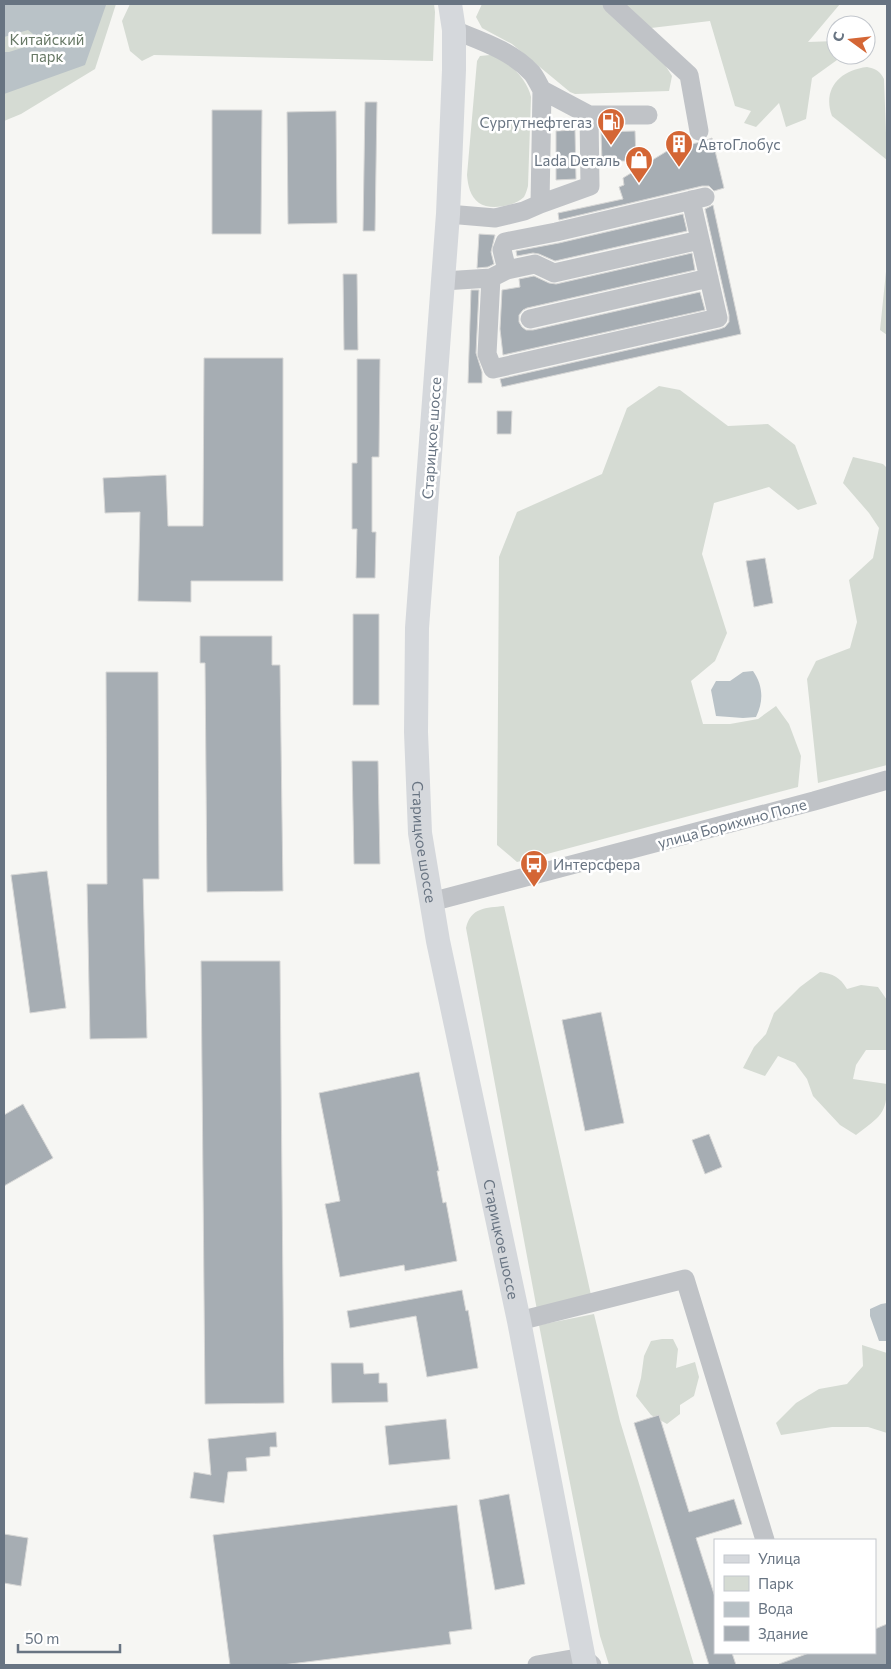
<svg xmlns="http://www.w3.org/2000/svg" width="891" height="1669" font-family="Commissioner,sans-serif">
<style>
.green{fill:#d5dbd3}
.water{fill:#b9c2c7}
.building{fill:#a6adb3;stroke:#d7d7d6}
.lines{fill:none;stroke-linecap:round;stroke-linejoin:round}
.minor{stroke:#c0c3c7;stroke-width:19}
.major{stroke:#d5d8dc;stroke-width:24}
.labels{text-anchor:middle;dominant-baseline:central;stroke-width:5;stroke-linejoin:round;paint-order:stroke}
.park-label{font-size:15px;fill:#687966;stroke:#fff}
.poi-label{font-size:15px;fill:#687482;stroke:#fff;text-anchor:end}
.street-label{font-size:15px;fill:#687482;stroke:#fff}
</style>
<rect width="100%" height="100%" fill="#f6f6f3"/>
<path class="green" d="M4 4H116L95 69 21 114 4 121Z
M130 4H434L435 12 433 61 154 55 142 61 130 51 122 21Z
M482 4H602L660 57 672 76 669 91 575 94 570 92 512 44 482 28 476 17Z
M621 4H840L808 42 836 41V55H844L812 78 806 119 786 127 779 103 756 127 744 123 751 111 735 106 710 21 651 28Z
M490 55C507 57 528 81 531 97L528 186C527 190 526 193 524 197 515 206 490 211 479 203 470 196 468 186 467 175L477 61 480 56Z
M867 67C876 69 880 71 884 79L887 160 832 116C822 89 840 70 867 67Z
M887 262V335L880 330Z
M659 386 680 390 728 426 768 424 795 445 817 504 798 510 769 487 714 503 702 554 727 633 715 661 691 681 703 724H730L758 719 776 706 789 724 801 756 798 787 517 862 497 845 499 557 517 512 602 474 627 408Z
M853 457 883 464 887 468V765L818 783 807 679 816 661 850 648 857 622 849 580 873 558 879 528 869 513 843 483Z
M504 906 591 1295 537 1310 466 928C471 907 486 908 504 906Z
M820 972C833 974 840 977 847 989L861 985 878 987 887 1000V1050H866L856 1065 853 1079 887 1084C887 1115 880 1116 856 1135L840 1125 813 1096 807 1079 795 1063 778 1056 765 1076 743 1068 754 1047 766 1034 774 1013 800 987Z
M594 1314 620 1421 694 1665H609L600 1636 539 1325Z
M662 1339H673L678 1349 676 1368 695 1362 699 1377 694 1396 680 1405V1414L667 1424 651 1415 636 1396 641 1378 644 1356 651 1341Z
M862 1345 887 1353V1433L868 1427H832L781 1435 776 1423 796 1403 819 1389 847 1384 863 1366Z"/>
<path class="water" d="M4 4H106V5L85 65 4 94V52H9L25 47 33 34 28 30 4 37Z
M753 671C763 685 764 701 756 717L743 718 716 716 711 690 716 681H730L743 672Z
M887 1303V1341H879L870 1316V1309L881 1304Z"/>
<path class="building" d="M365 102H377L375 231H363Z
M212 110H262L261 234H212Z
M336 111 337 223 288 224 287 112Z
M575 130 576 179 556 180V131Z
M635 131 636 161H602L601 132Z
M712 138 724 188 714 191 709 186H702L559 220 558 213 623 199 619 187 624 185 623 178 672 148 701 142Z
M713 205 741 334 502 387 500 379 720 329 725 327 729 322V315L705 209Z
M683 214 687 231 555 261 539 254 533 253 517 256 516 251 559 243Z
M479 234 495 235 491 252 494 264 488 267 477 268Z
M692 253 695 270 527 308 523 310 519 315V322L522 327 526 330H533L700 292 705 310 503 355 500 329 502 290 520 287 519 279 534 276 549 283 556 284Z
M343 274H357L358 350H344Z
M471 290H479L476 353 482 372V383H468Z
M204 358H283V581H191V602L138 601 140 512 105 513 103 478 166 475 168 526H203Z
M357 359H380L379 457H372V532H376L375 578H356L357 529H352V463H357Z
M497 411H512L511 434H497Z
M765 558 773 603 754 607 746 561Z
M353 614H379V705H353Z
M200 636H272V665H280L283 891 207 892 205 663H200Z
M106 672H158L159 879H143L147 1038 90 1039 87 884H107Z
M352 761H378L380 864H354Z
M47 871 66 1008 30 1013 11 875Z
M201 961H280L284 1403 205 1404Z
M601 1012 624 1123 585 1131 562 1020Z
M419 1072 439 1171H437L443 1203 446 1202 457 1261 405 1271 404 1265 340 1277 325 1204 340 1201 319 1093Z
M23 1104 53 1158 4 1186V1115Z
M709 1134 722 1167 705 1174 692 1140Z
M462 1290 466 1311 468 1310 478 1368 427 1377 416 1316 350 1328 347 1311Z
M331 1363H363L364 1374 379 1373V1383H387L388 1402 332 1403Z
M659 1415 689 1512 734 1499 742 1524 696 1538 715 1597V1653H732L736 1665H709L634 1423Z
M446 1419 450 1459 389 1465 385 1426Z
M276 1432 277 1447H270V1456L246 1458 247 1471 228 1472 224 1503 190 1498 194 1472 211 1475 208 1439Z
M509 1494 525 1584 495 1590 479 1500Z
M457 1505 472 1629 449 1632 451 1644 282 1665H230L213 1535Z
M4 1534 28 1538 21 1586 4 1583Z
M887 1624V1665H779V1664L809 1653H875V1629Z"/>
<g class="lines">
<path class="minor" d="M612 4 689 75 699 131
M589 115H648
M540 204 590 186 589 115 542 90
M448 214 495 218 524 211 540 204 542 90C539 85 536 78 532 73 512 51 481 41 454 30
M507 270 502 250 505 242 556 232 705 197
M491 278 487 354 493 369 718 318 691 200
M443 281 491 278 507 270 535 264 554 273 700 240
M530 319 709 278
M431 902 814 801 887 780
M519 1321 685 1279 765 1540
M537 1665 583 1657 592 1665"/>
<path class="major" id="s1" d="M450 4 454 30V70L448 214 417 628 416 732 420 833 438 941 519 1321 585 1665"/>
</g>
<defs>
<symbol id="fuel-pin" viewBox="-11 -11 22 30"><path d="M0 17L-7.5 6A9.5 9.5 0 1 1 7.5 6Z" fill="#d46635" stroke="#fff"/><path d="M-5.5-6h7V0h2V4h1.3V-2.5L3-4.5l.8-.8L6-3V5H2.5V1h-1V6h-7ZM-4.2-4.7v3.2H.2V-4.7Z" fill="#fff"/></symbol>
<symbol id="building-pin" viewBox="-11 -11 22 30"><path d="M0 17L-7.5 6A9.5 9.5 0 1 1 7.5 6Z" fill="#d46635" stroke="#fff"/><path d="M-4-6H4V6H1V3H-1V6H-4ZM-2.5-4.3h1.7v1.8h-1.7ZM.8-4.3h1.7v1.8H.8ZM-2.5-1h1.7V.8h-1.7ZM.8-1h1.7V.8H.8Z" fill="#fff"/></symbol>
<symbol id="shop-pin" viewBox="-11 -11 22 30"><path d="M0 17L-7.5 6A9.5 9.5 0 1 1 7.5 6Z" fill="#d46635" stroke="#fff"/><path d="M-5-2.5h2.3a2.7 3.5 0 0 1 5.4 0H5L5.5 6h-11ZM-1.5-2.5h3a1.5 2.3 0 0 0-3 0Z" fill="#fff"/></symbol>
<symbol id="bus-pin" viewBox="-11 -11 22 30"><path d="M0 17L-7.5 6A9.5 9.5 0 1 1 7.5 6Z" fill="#d46635" stroke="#fff"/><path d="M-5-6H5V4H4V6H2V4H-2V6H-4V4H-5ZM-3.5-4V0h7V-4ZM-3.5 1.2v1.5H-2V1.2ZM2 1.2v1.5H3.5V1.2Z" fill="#fff"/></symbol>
</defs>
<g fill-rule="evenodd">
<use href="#fuel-pin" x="595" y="106" width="32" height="43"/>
<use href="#building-pin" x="663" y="128" width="32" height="43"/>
<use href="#shop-pin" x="623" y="144" width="32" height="43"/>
<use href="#bus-pin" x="518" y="848" width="32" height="43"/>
</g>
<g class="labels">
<g class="park-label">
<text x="47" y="39">Китайский<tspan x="47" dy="17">парк</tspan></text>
</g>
<g class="poi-label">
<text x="592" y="122">Сургутнефтегаз</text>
<text x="698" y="144" text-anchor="start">АвтоГлобус</text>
<text x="620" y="160">Lada Dеталь</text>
<text x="553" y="864" text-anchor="start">Интерсфера</text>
</g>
<g class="street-label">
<text transform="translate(431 438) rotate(-86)">Старицкое шоссе</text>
<text transform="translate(732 823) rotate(-15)">улица Борихино Поле</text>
<text stroke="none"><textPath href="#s1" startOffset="840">Старицкое шоссе</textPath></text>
<text stroke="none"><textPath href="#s1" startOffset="1245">Старицкое шоссе</textPath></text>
</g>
</g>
<rect width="891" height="1669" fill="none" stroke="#687482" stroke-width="10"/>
<rect x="714" y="1539" width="162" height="115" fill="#ffffff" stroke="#c3c7cd"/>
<rect x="724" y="1555" width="25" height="8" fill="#d5d8dc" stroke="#c3c7cd"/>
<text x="758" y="1564" font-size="15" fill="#687482">Улица</text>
<rect x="724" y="1576" width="25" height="15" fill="#d5dbd3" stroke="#c3c7cd"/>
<text x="758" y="1589" font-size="15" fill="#687482">Парк</text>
<rect x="724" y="1602" width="25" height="15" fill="#b9c2c7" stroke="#c3c7cd"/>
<text x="758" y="1614" font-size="15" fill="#687482">Вода</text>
<rect x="724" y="1626" width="25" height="15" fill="#a6adb3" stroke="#c3c7cd"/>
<text x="758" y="1639" font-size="15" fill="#687482">Здание</text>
<g transform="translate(851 40) rotate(285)"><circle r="24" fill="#ffffff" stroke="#c3c7cd"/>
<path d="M0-4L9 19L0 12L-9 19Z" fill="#d46635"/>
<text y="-8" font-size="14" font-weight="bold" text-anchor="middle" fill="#687482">С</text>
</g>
<path d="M18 1644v8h102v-8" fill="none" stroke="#687482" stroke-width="2.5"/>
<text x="25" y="1644" font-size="15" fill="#687482" stroke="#ffffff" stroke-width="4" paint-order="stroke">50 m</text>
</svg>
